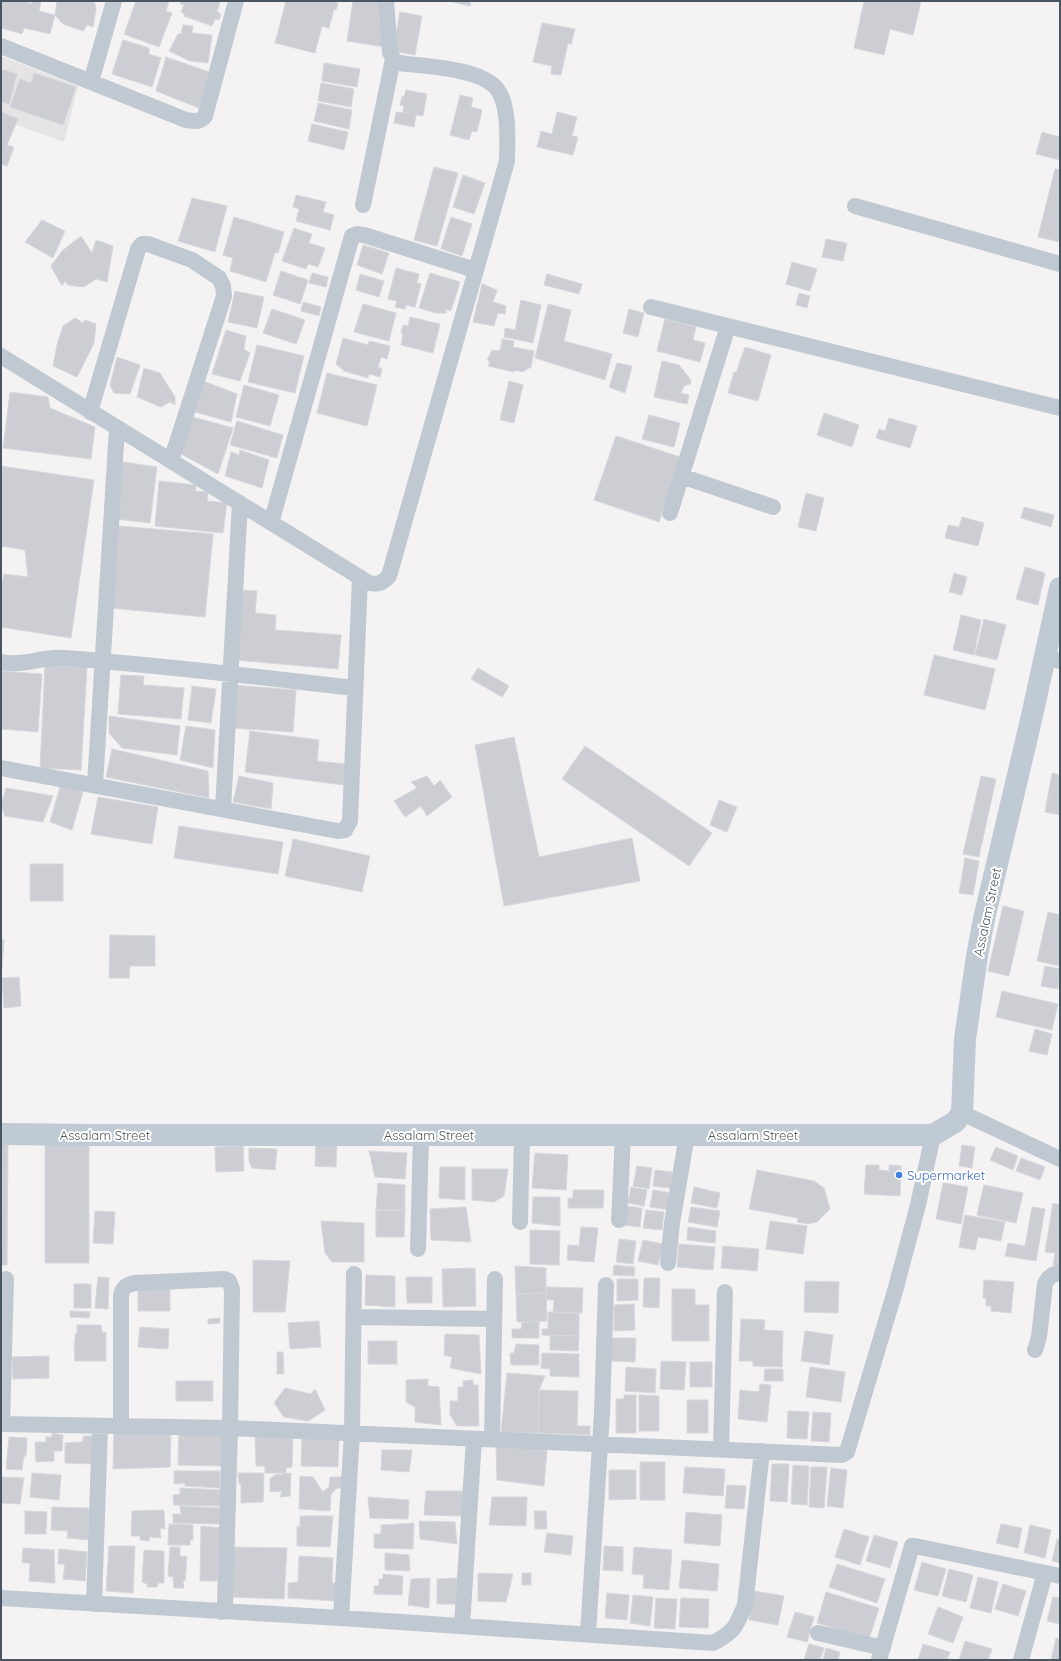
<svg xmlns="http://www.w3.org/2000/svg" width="1061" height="1661" font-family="Quicksand,sans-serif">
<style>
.education{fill:#e5e3e4}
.building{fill:#ccced4;stroke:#d6d8dd}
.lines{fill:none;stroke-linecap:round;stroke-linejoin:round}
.street{stroke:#c0c9d1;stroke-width:16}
.secondary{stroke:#c0cad5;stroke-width:22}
.shop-dot{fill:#3f7fe0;stroke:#fff;stroke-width:1.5}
.labels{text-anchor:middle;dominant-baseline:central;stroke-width:4;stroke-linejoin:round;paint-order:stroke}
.street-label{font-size:13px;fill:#495560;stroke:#fff}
.shop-label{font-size:13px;fill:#366cbe;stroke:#fff;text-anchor:start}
</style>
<rect width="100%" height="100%" fill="#f4f2f2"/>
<path class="education" d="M1 56 78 86 64 142 1 119Z"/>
<path class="building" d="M1 1H24L31 4V1H41L39 11 55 15 50 34 24 28 22 34 1 28Z
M57 1H94L96 9 93 27 87 25 83 31 63 24 55 15Z
M136 1H169L166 11 172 13 159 47 124 34Z
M181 1 220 2 217 12 221 14 219 20 215 19 212 26 184 16 185 14 181 12 184 5 180 4Z
M286 1H332L338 3 336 10 334 9 329 28 322 26 315 53 275 43Z
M353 1H382L379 22 384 23 385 47 347 41Z
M448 1H471L470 6Z
M864 1H921L913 35 890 29 884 55 854 48Z
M400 12 422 16 415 55 393 51Z
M542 23 575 29 571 45 568 43 561 75 551 74 552 66 533 62Z
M183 25 193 26 192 33 212 35 208 63 190 61 169 51 178 34H181Z
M123 40 149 48V54L161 58 152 87 112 74Z
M166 57 209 72 199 108 156 91Z
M324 63 360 69 357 87 322 81Z
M1 69 17 74 9 104 1 102Z
M34 73 76 87 63 125 10 107 20 79 31 83Z
M321 83 354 89 351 107 318 101Z
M406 90 427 94 423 116 416 115 414 127 394 123 396 112 407 113 403 112 404 106 400 105 402 96 404 97Z
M460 95 473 98 471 107 482 110 477 132 472 131 469 140 450 135Z
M318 103 352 110 349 129 314 121Z
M1 112 18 119 7 145 14 147 7 166 1 164Z
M557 112 577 117 572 136 578 137 573 155 537 147 541 131 552 134Z
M312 124 348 132 344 150 308 141Z
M1042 132 1060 137V160L1036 154Z
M434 167 458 173 437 246 414 240Z
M1055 169 1060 170V242L1038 237Z
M463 175 485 183 474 214 453 207Z
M296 195 326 202 323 212 334 215 330 230 296 221 299 209 293 207Z
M192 198 227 206 215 252 178 241Z
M234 217 284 232 278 253 275 252 266 282 230 271 233 258 223 255Z
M451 217 472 224 462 256 441 249Z
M42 220 65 231 53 258 25 242Z
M294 228 312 234 309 243 325 248 318 267 308 264 306 269 282 261Z
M81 236 92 253 96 240 113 246 107 282 96 279 84 287 68 285 65 281 62 286 51 266 62 251Z
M826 239 847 243 843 261 822 257Z
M363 245 389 253 382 274 357 265Z
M792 262 817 269 810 291 786 284Z
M396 268 419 274 417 283 421 284 415 307 406 305 405 309 395 307 397 301 388 299Z
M281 271 308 280 300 304 273 295Z
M312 273 328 277 326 287 309 283Z
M430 273 460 282 451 311 446 309V313H436L419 308Z
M360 274 384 281 379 297 356 290Z
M547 274 582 284 579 294 544 285Z
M482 284 497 290 493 302 506 306 505 314 498 313 494 326 473 322Z
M235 291 264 297 257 328 228 322Z
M799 293 810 296 807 308 796 305Z
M521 300 541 305 533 343 504 337 505 328 515 330Z
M303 302 321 307 319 316 301 311Z
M363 304 396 313 389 341 354 332Z
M548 304 571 310 564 341 612 354 605 380 535 358Z
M272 309 305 320 296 344 263 333Z
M629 309 644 313 638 337 623 333Z
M410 317 440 324 433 353 401 345 403 334 401 333 403 325 408 326Z
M75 318 83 323 85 320 96 324 94 343 77 377 53 366 57 345 63 326Z
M665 319 696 327 693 340 705 343 700 362 657 351Z
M226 330 246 336 244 349 250 353 240 381 212 374Z
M343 338 368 345 369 341 390 346 387 359 381 357 378 367 382 369 380 377 369 374 368 378 344 371 336 364Z
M502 339 514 341 513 347 534 351 531 367 522 372 516 370 514 372 488 366 490 362 487 360 492 350 500 351Z
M257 345 304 356 295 393 248 382Z
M745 347 771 355 758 401 728 393 734 372 736 373Z
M117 357 140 365 130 394 114 393 110 385Z
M662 361 679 365 691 380 690 384 684 386 681 393 689 395 687 404 654 397Z
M617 363 632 366 625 393 609 387Z
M144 368 160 373 175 397V405L170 402 161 407 137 397Z
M327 373 377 385 367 426 317 413Z
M203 381 237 394 231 422 195 412Z
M509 381 523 385 514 423 500 420Z
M244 385 279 395 270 426 236 417Z
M10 392 48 397 50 408 95 427 91 459 3 448Z
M824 413 859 425 852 447 817 435Z
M649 415 680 423 674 447 642 439Z
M193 417 233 428 218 474 181 454Z
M889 418 917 426 910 448 876 438 879 429 885 431Z
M237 421 283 435 277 458 230 445Z
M616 436 680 457 659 522 594 500Z
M240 450 269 460 262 488 225 476 231 452 239 455Z
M123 462 157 467 150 523 116 519Z
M1 466 94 480 71 638 1 627V591L4 574 28 577 25 550 1 546Z
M159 481 196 485 195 491 208 492 207 501 227 503 223 533 155 526Z
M806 493 824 498 816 531 798 527Z
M1024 507 1054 515 1051 527 1021 518Z
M962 517 984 523 978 546 945 538 948 525 959 527Z
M119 526 213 534 205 617 111 608Z
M1025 567 1045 573 1038 605 1016 599Z
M954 573 967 577 962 595 949 592Z
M240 590 257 591 255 613 276 615 275 630 341 635 338 669 234 660Z
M961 615 981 620 974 655 953 650Z
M984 619 1006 625 997 660 975 655Z
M934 655 995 669 985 710 924 695Z
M45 665 87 667 81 770 40 768Z
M478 668 509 686 502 697 471 679Z
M1 671 42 674 38 732 1 729Z
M121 675 144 676 143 685 184 688 181 719 118 714Z
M233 685 296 690 293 732 230 728Z
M192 686 216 689 211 723 188 720Z
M109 716 180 726 177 755 122 748 109 733Z
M186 726 215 730 213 768 180 760Z
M250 731 319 740 317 761 346 764 343 785 245 772Z
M514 737 539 857 632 838 640 881 504 906 475 745Z
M585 746 712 833 689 866 562 779Z
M112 749 208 771 209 798 106 777Z
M1052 773 1060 775V815L1045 812Z
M239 776 273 783 271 809 233 802Z
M427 776 434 786 440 780 452 797 427 816 421 806 405 817 394 801 417 788 411 782Z
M981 776 996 779 979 857 963 854Z
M61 784 83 792 72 830 50 822Z
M6 788 53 796 43 822 5 816 1 805Z
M98 797 158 807 152 844 91 834Z
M719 800 737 807 727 832 710 825Z
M179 826 283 842 278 874 174 858Z
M293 839 370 856 362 892 285 876Z
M965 858 979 861 973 895 959 893Z
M30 864H63V901H30Z
M1003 906 1024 911 1009 976 988 971Z
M1048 912 1060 915V966L1037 961Z
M110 935 155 936V966H130L129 978H109Z
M1 939 4 940 2 968H1Z
M1045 966 1060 969 1058 989 1041 986Z
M19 977 21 1006 4 1008 2 978Z
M1002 991 1058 1004 1052 1030 996 1017Z
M1035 1029 1052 1034 1047 1055 1029 1051Z
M1 1140H8L7 1265H1Z
M45 1140H89V1263H45Z
M316 1143 337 1144 336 1167 315 1166Z
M962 1145 975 1147 972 1168 959 1166Z
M243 1146 244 1171 216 1172 215 1147Z
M996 1147 1018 1156 1013 1170 990 1160Z
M249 1148 277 1149 275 1170 252 1168 249 1161Z
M369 1151 407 1153 405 1179 375 1177Z
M535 1153 568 1155 566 1190 532 1188Z
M1021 1158 1045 1167 1040 1180 1016 1171Z
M866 1165H879V1170L889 1171V1165L901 1166 900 1196 864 1194Z
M637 1166 652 1168 649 1189 633 1186Z
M440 1167H465V1200L439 1198Z
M472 1169H508L504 1196 494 1202 472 1200Z
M655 1170 672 1172 670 1188 653 1186Z
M757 1170 814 1181 824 1188 830 1209 817 1222 808 1224 797 1222 798 1218 749 1209Z
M378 1183 405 1185V1210H376Z
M943 1183 968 1187 961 1224 936 1219Z
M984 1185 1023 1193 1016 1223 977 1215Z
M631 1187 647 1190 644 1206 628 1203Z
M694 1187 720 1193 717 1208 691 1203Z
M573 1190H604L603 1208H568V1198H573Z
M653 1190 672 1193 670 1210 650 1207Z
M533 1197H560V1226L532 1223Z
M1053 1203 1060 1205V1267L1053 1266 1055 1253 1045 1252Z
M626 1206 642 1208 640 1227 624 1225Z
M466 1207 471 1242 431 1240 430 1209Z
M691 1207 720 1211 717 1227 688 1222Z
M1032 1207 1045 1209 1036 1261 1005 1256 1008 1243 1025 1246Z
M376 1210H405L404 1237H376Z
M646 1210 664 1212 662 1230 643 1228Z
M95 1211 115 1212 113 1244 93 1243Z
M965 1215 1005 1222 1001 1241 978 1237 975 1250 959 1247Z
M321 1221 364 1223V1262H332L325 1253Z
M770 1221 807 1226 803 1254 766 1249Z
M581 1227 598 1228 594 1262 567 1260 568 1245 579 1246Z
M688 1227 716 1231 715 1243 687 1240Z
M530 1230 560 1231 559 1265 530 1264Z
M619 1239 636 1241 633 1264 616 1262Z
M643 1240 663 1244 658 1265 638 1261Z
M679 1244 715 1247 713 1270 677 1267Z
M723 1246 759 1249 757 1271 721 1268Z
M253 1260 290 1261 285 1312H253Z
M614 1265 635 1267 634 1276 613 1275Z
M515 1266 546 1268V1293L516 1294Z
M475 1268 476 1306 443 1307 442 1269Z
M366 1275 395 1276V1307L365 1305Z
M98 1277 109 1278 108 1309 95 1308Z
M406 1277H432V1303H407Z
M644 1278H660L659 1308 643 1307Z
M617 1279H638V1300L617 1301Z
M984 1280 1014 1282 1011 1313 991 1311V1306H986V1298H983Z
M805 1281 839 1282 838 1313 804 1312Z
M74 1284H91V1308H74Z
M138 1287H170V1311H138Z
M546 1287 583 1288 582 1313H553L554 1300H546Z
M672 1289H695V1305H709V1341H672Z
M546 1293 547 1321 517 1322 516 1294Z
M634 1304 635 1330 614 1331V1305Z
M70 1311 90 1312 89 1318 70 1317Z
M548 1312 579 1313V1336L542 1335V1329H548Z
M220 1318V1323L208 1324V1319Z
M741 1319 765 1320 764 1330 783 1331 782 1367 753 1366V1361H739Z
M319 1321 321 1347 290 1349 288 1323Z
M539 1321V1338H512V1329H521L522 1322Z
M77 1325H101L102 1332H106V1361H75L74 1343H75V1334H77Z
M140 1327 169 1329 168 1349 138 1347Z
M805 1331 833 1335 829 1365 801 1361Z
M445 1334 479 1335 481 1374 450 1368 452 1357 444 1355Z
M550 1335 579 1336 578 1351 550 1350Z
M611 1338H636L635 1362 610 1361Z
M368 1341H397V1364H368Z
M516 1344 539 1345V1365H511L510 1353H514Z
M277 1352H283L284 1374H277Z
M542 1353 579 1354V1377L550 1376V1369L541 1368Z
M49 1356V1378L13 1379 12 1357Z
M661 1361 686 1362 684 1390 660 1389Z
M690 1362H712V1387H690Z
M626 1367 656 1369 655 1393 625 1391Z
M810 1367 845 1372 841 1402 806 1397Z
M765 1369H783V1381H764Z
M507 1373 545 1376 539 1390 538 1433H501Z
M428 1379V1386L439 1387 441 1425 415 1422V1407L406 1402V1380Z
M473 1380V1385H478L479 1426H457L450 1415V1401H458V1387H463V1381Z
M176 1381H213V1401H176Z
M760 1384 771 1385 767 1422 738 1419 740 1390 759 1392Z
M285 1388 311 1394 315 1389 325 1410 308 1421 284 1417 274 1403Z
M539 1390 578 1391 577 1426H590V1435L538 1433Z
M624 1395H636V1433H616V1399H624Z
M639 1395 659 1396V1431H639Z
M687 1400H708V1433H687Z
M788 1411 809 1412 807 1439 787 1438Z
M813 1412 831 1413 829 1442 811 1441Z
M114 1429 171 1431 170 1467 113 1469Z
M179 1429 225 1430 222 1466 178 1465Z
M52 1433 63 1435 62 1451H54V1461L36 1462 35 1442H46V1437H52Z
M255 1434H293L292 1467 286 1468V1473H265V1466H256Z
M84 1436H97L93 1464 65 1463V1443L82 1442Z
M9 1437 27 1438 26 1456H24L22 1470 6 1469Z
M302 1438 339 1440 338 1467 301 1466Z
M496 1446 547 1450 544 1486 497 1480Z
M382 1450H412L409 1472 381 1470Z
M640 1462H665V1500H640Z
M772 1464H789L787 1502 770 1501Z
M793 1465 809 1466 807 1505 791 1504Z
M685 1467 725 1469 723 1496 683 1493Z
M811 1467H827L824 1508 809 1507Z
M831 1468 847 1470 843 1508 827 1506Z
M609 1470H636V1499L609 1500Z
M174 1471H220V1488L185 1486V1483L174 1484Z
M32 1473 61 1475 59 1500 30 1497Z
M238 1473H264L263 1502 241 1503V1484H239Z
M291 1473 290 1496 280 1497 282 1491 270 1492V1479L275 1475Z
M300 1476 313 1477 323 1492 329 1487 330 1477H343L341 1488H337L331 1494 330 1511 299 1509Z
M1 1477 24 1478 20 1504 1 1503Z
M727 1485 746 1486 744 1509 725 1508Z
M180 1488 222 1490V1506L174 1505 173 1495 180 1494Z
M426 1491H463L462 1516 424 1515Z
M368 1497 409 1500 408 1519 370 1518Z
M492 1497H527L526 1526 489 1525Z
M180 1506 221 1508V1524L173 1523V1514H181Z
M52 1507 89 1508V1540L67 1538 68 1531 51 1530Z
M164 1510 165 1529 160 1528 161 1538 150 1537 149 1541 140 1540V1536H131L132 1511Z
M25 1511 47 1512 46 1534H25Z
M534 1511H546L547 1529H535Z
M686 1512 722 1515 720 1546 684 1543Z
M300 1516H333L330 1547 297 1546V1526L300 1527Z
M419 1521 455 1522 457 1544 420 1539Z
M414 1523 413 1549 374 1548V1534H381V1525Z
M169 1524 193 1525V1540H190V1545H168Z
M1001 1524 1022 1528 1018 1548 996 1543Z
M1030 1525 1051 1530 1045 1558 1024 1553Z
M201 1526 221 1528 217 1581H200Z
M844 1529 869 1537 860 1565 835 1557Z
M547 1533 573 1536 571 1555 544 1552Z
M874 1535 898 1542 890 1568 866 1561Z
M1057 1539 1060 1540V1563L1052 1561Z
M109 1546H135L133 1593 106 1591Z
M604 1546 623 1547V1571L603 1570Z
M170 1547H180V1556L187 1557 185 1581H183L184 1588H174L173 1577 168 1576Z
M232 1547 287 1548 284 1599 231 1597Z
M634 1547 672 1550 669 1590 643 1588 644 1575 632 1574Z
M23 1548 54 1550 55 1583 29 1581 30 1563H22Z
M59 1549 87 1552 85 1581 63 1579 65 1564H58Z
M144 1550 164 1551V1583H158L157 1587H147V1584L142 1582Z
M385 1553 409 1555 410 1571 385 1570Z
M299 1556 333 1558 332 1583H337V1601L288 1598V1583L298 1582Z
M682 1560 719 1564 717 1591 679 1588Z
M922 1562 946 1569 938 1596 914 1590Z
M837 1564 885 1579 877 1603 829 1587Z
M949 1569 973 1575 966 1602 942 1596Z
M478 1573 513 1574 506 1602 478 1601Z
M522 1573H531V1585H522Z
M383 1574 403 1576 402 1595 374 1594V1586H379V1579H383Z
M978 1577 998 1582 991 1613 970 1608Z
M430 1578 429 1608 408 1605 411 1579Z
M457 1578 456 1604H437V1579Z
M1003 1584 1026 1591 1018 1616 995 1609Z
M754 1591 784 1596 778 1625 749 1620Z
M826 1592 879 1608 869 1639 817 1623Z
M607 1593 629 1595 627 1620 605 1618Z
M633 1595 653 1597 650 1626 630 1623Z
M1053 1597 1060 1598V1624L1047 1621Z
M656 1598 677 1599 675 1629 654 1628Z
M681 1598 709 1599 708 1628 679 1627Z
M938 1607 963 1617 953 1643 928 1634Z
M795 1612 814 1617 807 1642 787 1637Z
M1056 1638 1060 1639V1660H1051Z
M965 1641 992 1649 988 1660H959Z
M809 1644 824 1648 820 1660H804Z
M923 1644 950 1652 947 1660H918Z
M826 1648 840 1652 838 1660H823Z"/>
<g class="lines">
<path class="street" d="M1 46 186 120C194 121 199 123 205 116L236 1
M91 82 114 1
M363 205 393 59
M855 206 1060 264
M651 307 1060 408
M1 356 369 583C379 585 382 583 389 576L507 161C507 141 510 106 497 89 481 68 423 66 398 63L393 59 390 52 386 1
M90 412 138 249 142 244H148L192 260 219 278 223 286 224 296 171 461
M681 476 773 507
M670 513 728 326
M271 523 352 236 357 234 364 235 475 270
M1044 658 1060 661
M1 662C23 667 42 656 64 658 161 665 258 677 355 688
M1 768 338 831 345 830 350 821 360 577
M95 785 117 428
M223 809 240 503
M962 1113 1060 1159
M619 1220 623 1135
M520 1222 522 1135
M418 1249 421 1135
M668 1263 672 1223 687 1135
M354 1317 494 1319
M1035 1350 1039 1337 1045 1284C1048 1277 1052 1274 1060 1273
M1 1424 230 1428 842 1455 847 1452 895 1291 918 1205 933 1135
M2 1424 6 1279
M121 1426V1295C123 1286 127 1285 135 1283L224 1279 229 1281 232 1289 230 1428 225 1604 221 1612
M492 1439 495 1279
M721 1449 725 1292
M1 1598 341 1618 713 1643C734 1632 736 1627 745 1605L762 1451
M94 1604 100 1426
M341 1618 352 1433 354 1274
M462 1626 474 1439
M818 1633 883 1648
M588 1634 602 1413 606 1285
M879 1660 912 1546H915L1060 1576
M1021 1660 1045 1573"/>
<path class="secondary" d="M1 1134 89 1135H933L955 1122 962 1113 965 1039 977 956 984 919 1031 720 1060 588"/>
</g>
<circle class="shop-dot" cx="899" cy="1175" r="4"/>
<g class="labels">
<g class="street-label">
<text transform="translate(987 912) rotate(-78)">Assalam Street</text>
<text x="105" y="1135">Assalam Street</text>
<text x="429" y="1135">Assalam Street</text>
<text x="753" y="1135">Assalam Street</text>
</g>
<g class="shop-label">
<text x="907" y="1175">Supermarket</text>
</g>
</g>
<rect width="1061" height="1661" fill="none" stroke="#495560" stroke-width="4"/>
</svg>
